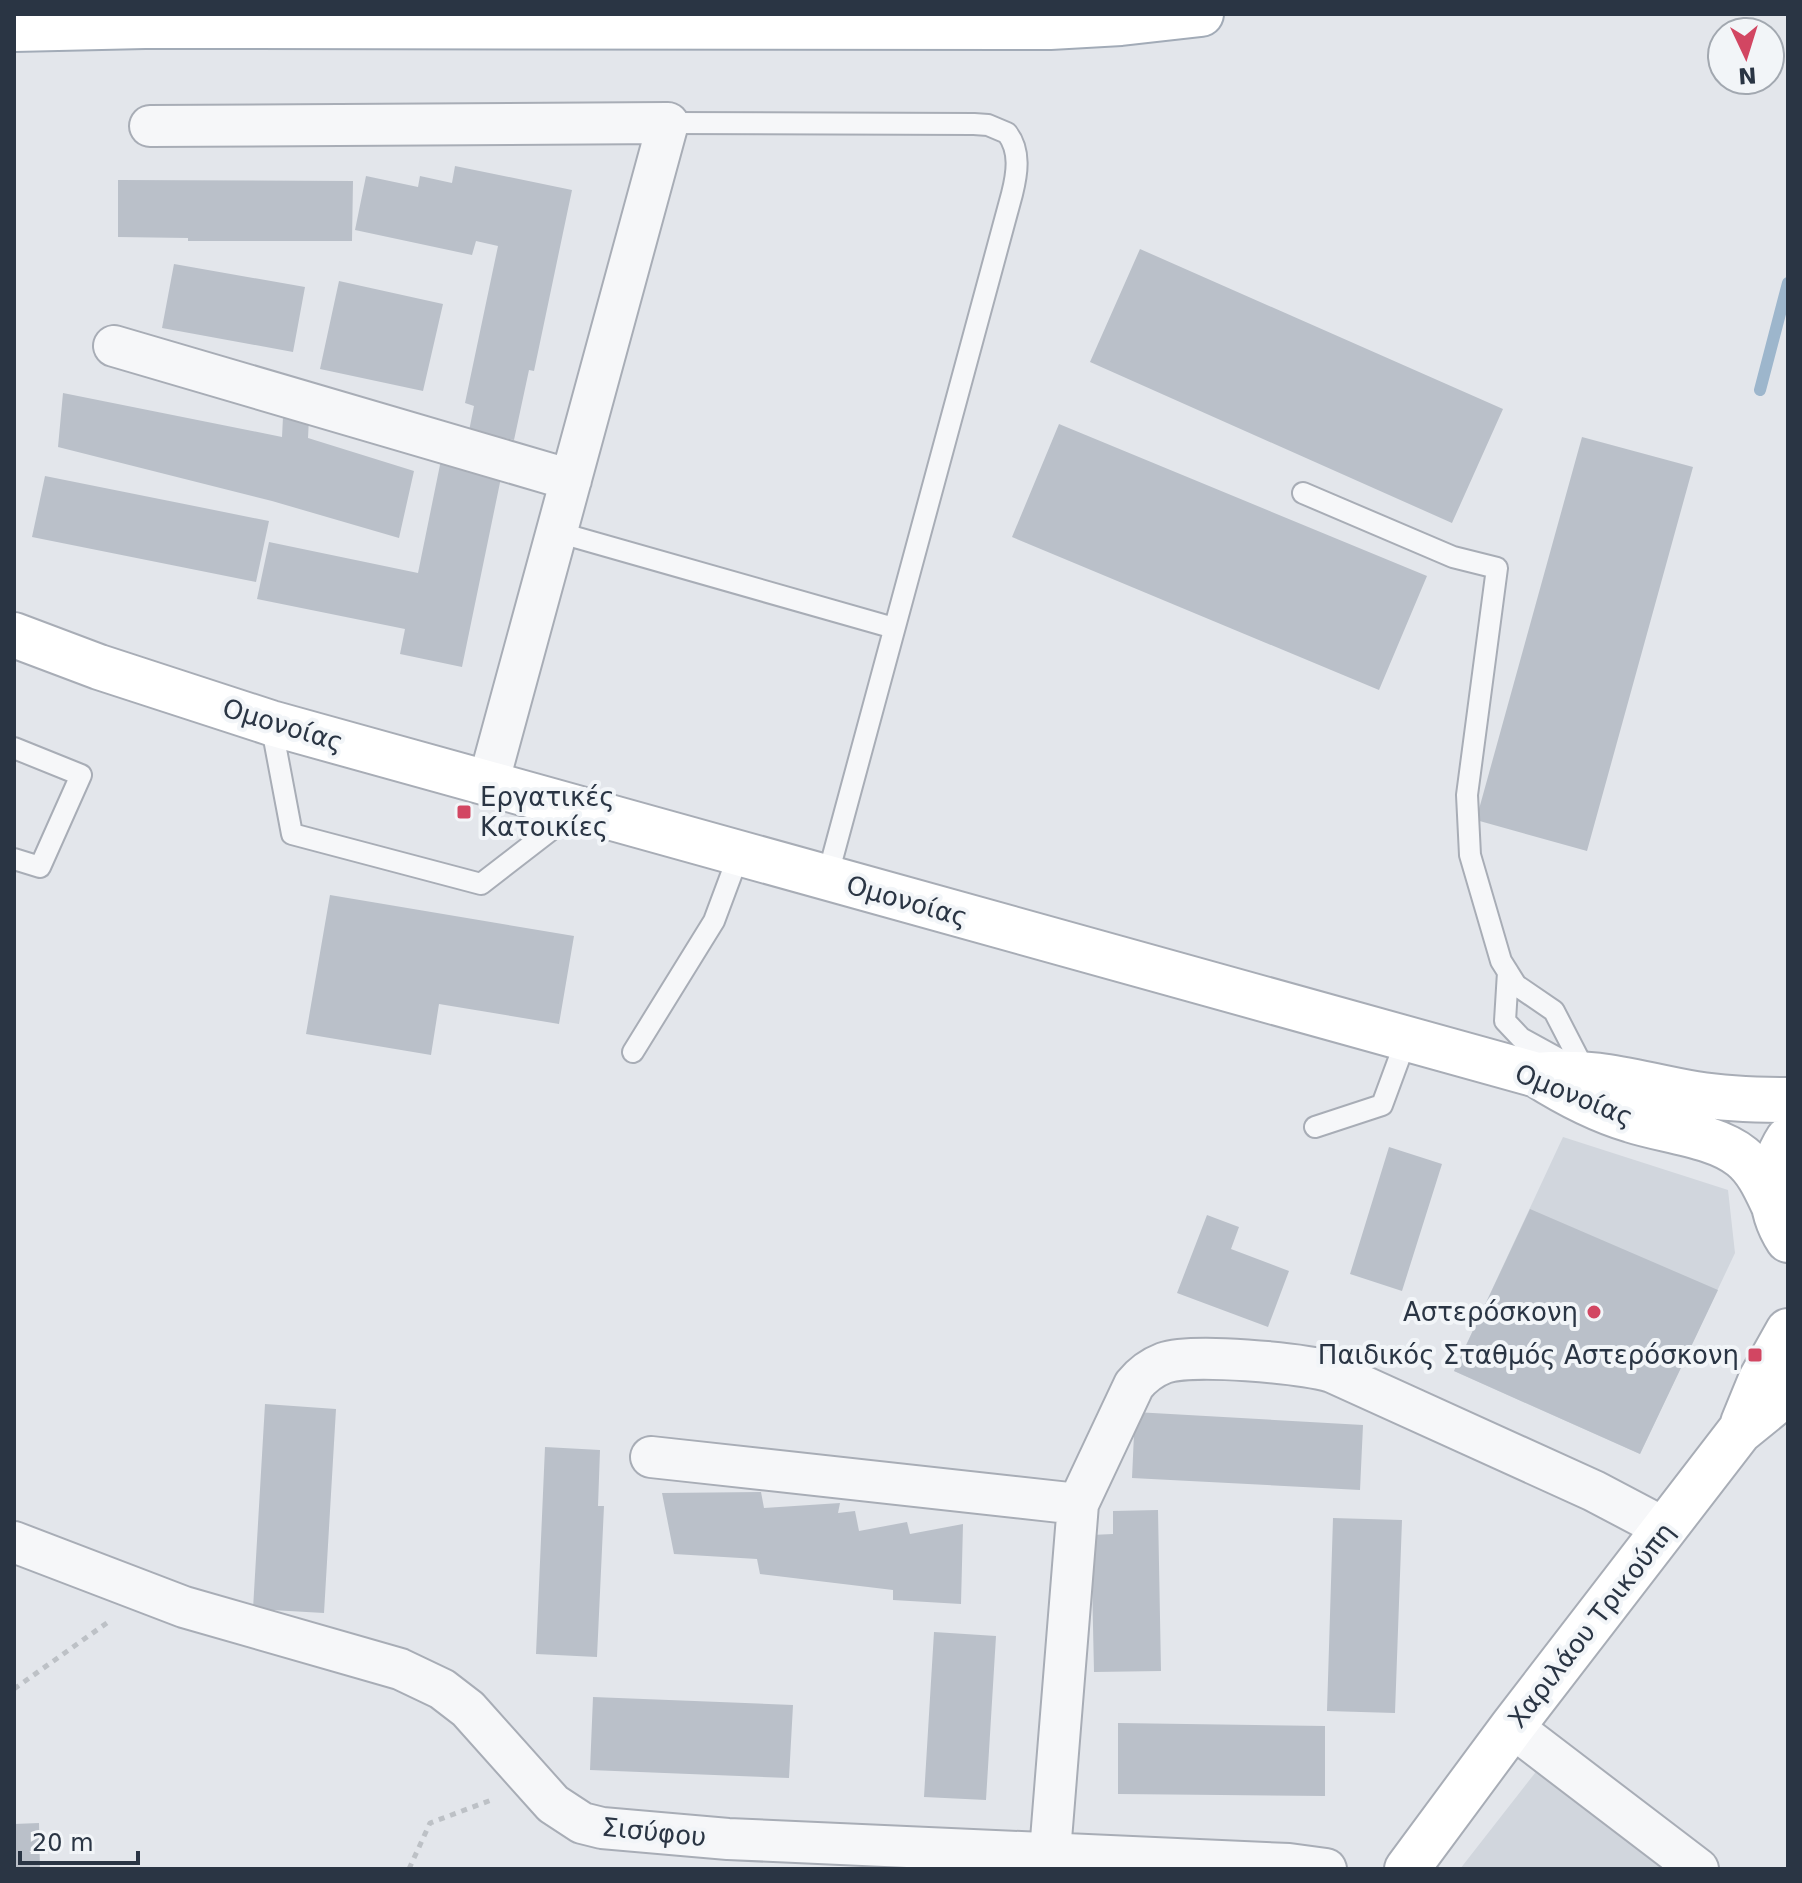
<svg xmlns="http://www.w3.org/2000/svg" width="1802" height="1883" font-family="'DejaVu Sans',sans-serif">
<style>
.built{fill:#d1d6dd}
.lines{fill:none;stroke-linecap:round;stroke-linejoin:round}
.stream{stroke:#9db6cc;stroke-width:12}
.building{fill:#bac0c9}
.lane-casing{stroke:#a8adb6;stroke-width:24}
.street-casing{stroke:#a8adb6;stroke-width:44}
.secondary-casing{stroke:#a8adb6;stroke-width:48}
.primary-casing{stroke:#a2abb7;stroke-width:48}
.path{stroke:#bdc1c6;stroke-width:5;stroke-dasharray:6 6;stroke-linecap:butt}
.lane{stroke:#f6f7f9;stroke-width:20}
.street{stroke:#f6f7f9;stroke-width:40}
.secondary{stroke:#fff;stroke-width:44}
.primary{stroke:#fff;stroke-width:44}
.poi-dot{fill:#d24662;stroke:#f2f5f8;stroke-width:3}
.labels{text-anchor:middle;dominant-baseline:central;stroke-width:8;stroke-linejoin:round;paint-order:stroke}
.street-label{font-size:26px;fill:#2a3544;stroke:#f2f5f8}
.poi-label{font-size:26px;fill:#2a3544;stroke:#f2f5f8;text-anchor:end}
</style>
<rect width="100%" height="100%" fill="#e3e6eb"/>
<path class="built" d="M1563 1137 1728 1190 1735 1253 1640 1454 1454 1371Z
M1542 1764 1679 1869H1460Z"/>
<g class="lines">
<path class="stream" d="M1760 390 1788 283"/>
</g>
<path class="building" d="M455 166 572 190 534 371 529 370 514 440 469 431 474 406 465 403 498 246 476 241 472 255 355 230 366 176 418 187 420 176 452 183Z
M118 180 353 181 352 241H188V238L118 237Z
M1140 249 1503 409 1452 523 1090 362Z
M174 264 305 287 293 352 162 328Z
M339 281 443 304 423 391 320 369Z
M63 393 282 437 283 417 309 418 308 438 414 471 399 538 272 501 58 447Z
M1059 424 1427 576 1379 690 1012 537Z
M1582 437 1693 467 1587 851 1476 820Z
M442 455 503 468 462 667 400 654 405 629 257 599 269 542 418 573Z
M45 476 269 521 256 582 32 537Z
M330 895 574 936 559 1024 439 1004 431 1055 306 1034Z
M1389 1147 1442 1164 1402 1291 1350 1274Z
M1530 1209 1718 1290 1640 1454 1454 1371Z
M1207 1215 1239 1227 1231 1249 1289 1271 1268 1327 1177 1293Z
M265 1404 336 1409 324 1613 253 1609Z
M1135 1412 1363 1425 1360 1490 1132 1478Z
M545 1447 600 1450 598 1506H604L597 1657 536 1654Z
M761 1492 764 1508 840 1503 838 1513 855 1511 859 1531 907 1522 910 1534 963 1524 961 1604 893 1600V1590L760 1574 757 1559 674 1554 662 1493Z
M1158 1510 1161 1671 1094 1672 1091 1535 1113 1534V1511Z
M1333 1518 1402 1520 1395 1713 1327 1711Z
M934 1632 996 1636 986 1800 924 1797Z
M593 1697 793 1705 789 1778 590 1770Z
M1118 1723 1325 1726V1796L1118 1794Z
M39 1823 40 1869H14V1824Z"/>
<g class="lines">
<defs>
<path id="lane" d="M668 123 974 124 988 125 1007 133C1021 151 1017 174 1012 194L827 878
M1303 493 1453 557 1497 568 1467 795 1470 855 1501 961 1516 985 1554 1011 1586 1073
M557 532 894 628
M271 723 292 834 481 884 578 809
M14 748 81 775 40 867 14 859
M1508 972 1505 1021 1521 1038 1572 1066
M633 1052 714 921 739 854
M1315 1127 1382 1105 1406 1040"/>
<path id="street" d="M150 126 668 123 488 784
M114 346 571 480
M651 1457 1078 1504 1050 1852
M1078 1504 1134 1385C1142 1375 1151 1368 1164 1363 1193 1353 1300 1363 1332 1372L1594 1491 1666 1529
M14 1542 184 1607 400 1669 442 1689 468 1709 553 1804 582 1823 602 1828 728 1839 1289 1864 1326 1869
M1512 1727 1698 1869"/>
<path id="secondary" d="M14 635 99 667 271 723 1537 1075C1567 1094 1597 1110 1631 1120 1665 1131 1715 1135 1742 1157 1757 1169 1765 1187 1773 1204
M1537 1075C1600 1069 1636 1084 1695 1094 1726 1099 1757 1100 1788 1100
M1788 1139C1768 1170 1767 1208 1788 1240
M1743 1423 1761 1379 1788 1331
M1407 1869 1512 1727 1739 1432 1788 1392"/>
<path id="primary" d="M14 29 145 26 1050 27 1121 23 1201 14"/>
</defs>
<use href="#lane" class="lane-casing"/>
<use href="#street" class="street-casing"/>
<use href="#secondary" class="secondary-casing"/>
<use href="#primary" class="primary-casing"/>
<path class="path" d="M14 1689 111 1620
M409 1869 430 1823 494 1799"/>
<use href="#lane" class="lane"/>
<use href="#street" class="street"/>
<use href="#secondary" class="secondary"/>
<use href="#primary" class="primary"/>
</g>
<g class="poi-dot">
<rect x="456" y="804" width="16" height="16" rx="4"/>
<circle cx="1594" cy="1312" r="8"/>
<rect x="1747" y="1347" width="16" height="16" rx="4"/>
</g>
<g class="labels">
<g class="street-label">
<text transform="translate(283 725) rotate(17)">Ομονοίας</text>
<text transform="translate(907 901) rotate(16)">Ομονοίας</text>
<text transform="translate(1574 1095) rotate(22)">Ομονοίας</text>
<text transform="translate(1591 1625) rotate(-52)">Χαριλάου Τρικούπη</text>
<text transform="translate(654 1832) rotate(6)">Σισύφου</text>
</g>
<g class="poi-label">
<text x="480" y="797" text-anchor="start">Εργατικές<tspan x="480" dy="30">Κατοικίες</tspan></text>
<text x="1578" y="1312">Αστερόσκονη</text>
<text x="1739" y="1355">Παιδικός Σταθμός Αστερόσκονη</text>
</g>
</g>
<rect width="1802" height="1883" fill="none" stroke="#2a3544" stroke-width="32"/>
<g transform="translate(1746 56) rotate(176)"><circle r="38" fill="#f2f5f8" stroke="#a2a8b0" stroke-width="2"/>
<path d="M0-6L14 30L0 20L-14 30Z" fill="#d24662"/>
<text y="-12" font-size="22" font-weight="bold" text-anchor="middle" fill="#2a3544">N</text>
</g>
<path d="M20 1851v12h118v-12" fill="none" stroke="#2a3544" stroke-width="4"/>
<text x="32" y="1851" font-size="24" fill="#2a3544" stroke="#f2f5f8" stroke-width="6" paint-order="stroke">20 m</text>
</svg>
